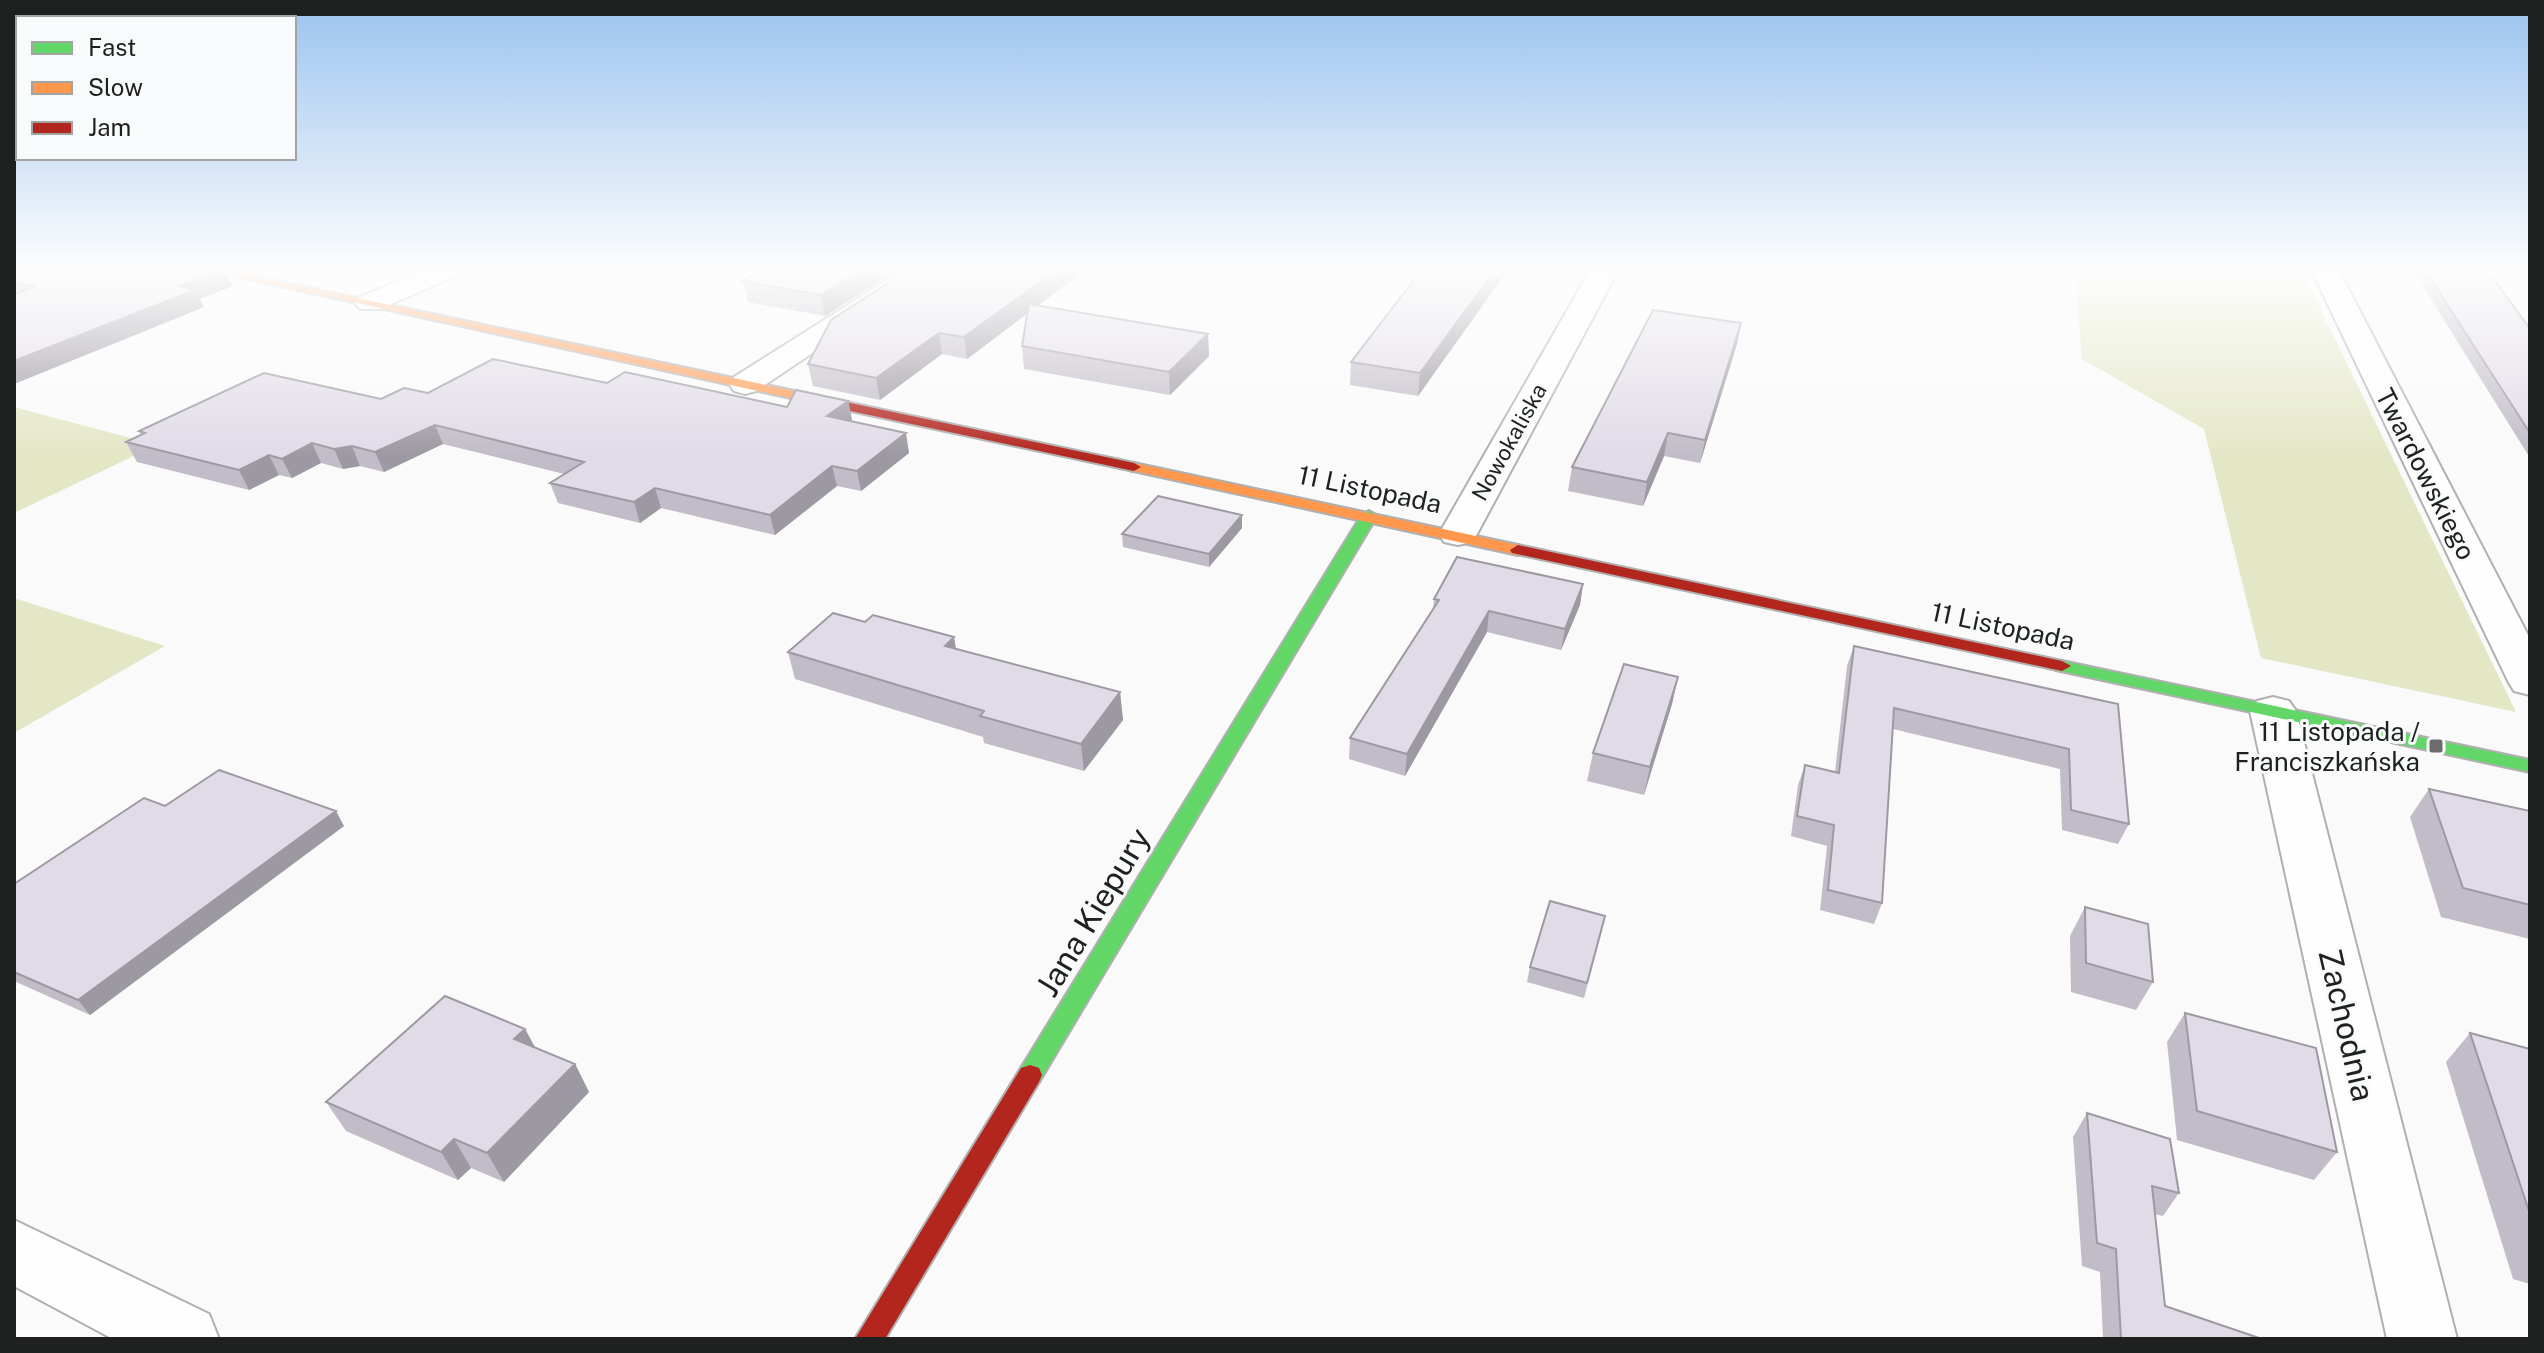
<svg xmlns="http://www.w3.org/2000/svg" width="2544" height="1353" font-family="'Public Sans',sans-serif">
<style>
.green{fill:#e4e7c6}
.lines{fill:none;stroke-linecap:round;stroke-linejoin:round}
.street-casing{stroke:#b0b0b0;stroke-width:4}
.fast-casing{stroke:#b0b0b0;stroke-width:4}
.slow-casing{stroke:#b0b0b0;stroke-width:4}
.jam-casing{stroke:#b0b0b0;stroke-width:4}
.street{fill:#fefefe;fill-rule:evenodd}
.fast{fill:#63d668;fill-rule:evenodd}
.slow{fill:#ff974d;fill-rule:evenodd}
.jam{fill:#b3261e;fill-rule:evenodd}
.wall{fill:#c1bcc7}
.shaded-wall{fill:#9d99a2}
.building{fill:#e0dbe7;stroke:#9d99a2;stroke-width:2}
.poi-dot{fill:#6c6c6c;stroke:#f9fafb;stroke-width:3}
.labels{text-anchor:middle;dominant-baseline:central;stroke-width:6;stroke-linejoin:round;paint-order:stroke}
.far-street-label{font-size:22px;fill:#1f2020;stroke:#f9fafb}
.street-label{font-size:26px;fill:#1f2020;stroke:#f9fafb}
.poi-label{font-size:26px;fill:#1f2020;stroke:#f9fafb;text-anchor:end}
.near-street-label{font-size:32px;fill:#1f2020;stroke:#f9fafb}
</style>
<rect width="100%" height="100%" fill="#fafafa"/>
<path class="green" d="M2074 267H2300L2516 712 2261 658 2204 429 2082 359Z
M14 407 157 445 14 513Z
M14 598 165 646 14 733Z"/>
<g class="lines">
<defs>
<path id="street" d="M430 267H466L462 273 380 309H360L355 303 360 297Z
M908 267H940L756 391 745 394 734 391 729 384 734 377Z
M1592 267H1620L1477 534 1472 542 1458 545 1444 542 1439 534Z
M2310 267H2337L2530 639V695L2514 691 2508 681Z
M2273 697 2289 701 2296 711 2457 1339H2387L2250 711 2257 701Z
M14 1220 209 1314 219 1339H113L14 1286Z"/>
<path id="fast" d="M1369 511 1377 516 1039 1082 1030 1085 1021 1082 1018 1075 1021 1068 1361 516Z
M2062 661 2530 760V772L2056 670 2053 666 2056 662Z"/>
<path id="slow" d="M192 267H212L827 398 834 402 827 406Z
M1134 463 1518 545 1526 550 1518 555 1129 470 1127 467Z"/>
<path id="jam" d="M827 398 1134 463 1141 467 1134 471 822 405V399Z
M1518 545 2062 661 2071 666 2062 671 1512 553 1510 550Z
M1030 1065 1039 1068 1042 1075 1039 1082 885 1339H855L1021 1068Z"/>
</defs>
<use href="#street" class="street-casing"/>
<use href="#fast" class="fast-casing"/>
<use href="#slow" class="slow-casing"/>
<use href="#jam" class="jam-casing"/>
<use href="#street" class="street"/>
<use href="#fast" class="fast"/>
<use href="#slow" class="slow"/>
<use href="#jam" class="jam"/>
</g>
<path class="wall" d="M14 267 233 286 200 299 204 307 14 384Z
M247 267H281L269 271Z
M710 267H903L825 316 748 302 743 281 754 275Z
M913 267H1089L1037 306 1208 334 1209 356 1170 395 1024 369 1022 346 1028 313 967 359 942 354 880 400 813 386 808 364Z
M1424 267H1511L1500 281 1418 396 1350 385 1351 362Z
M2411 267H2485L2530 329V458Z
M1737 344 1700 463 1664 456 1643 506 1568 491 1572 467Z
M607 383 787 407 848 401 852 420 850 421 909 453 861 491 837 486 775 535 661 508 640 523 558 503 550 483 564 474 443 444 384 472 360 466 343 469 321 463 292 478 279 475 249 490 137 462 126 442 141 435 139 431 428 393Z
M1242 528 1209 567 1123 547 1122 534Z
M1583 584 1580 605 1561 650 1487 632 1405 776 1349 759 1350 738 1433 610 1434 599Z
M865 622 954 637 956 649 1120 692 1123 720 1084 771 984 743 983 737 795 679 788 652Z
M1854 646 2118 704 2129 824 2118 844 2062 830 2060 769 1893 729 1882 903 1874 924 1820 910 1827 846 1791 836 1798 785 1805 765 1835 772 1847 666Z
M1678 677 1672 704 1644 795 1587 781 1593 753Z
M2429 789 2530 811V939L2441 917 2410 817Z
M165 806 344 826 90 1015 14 981V884Z
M2085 907 2153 982 2136 1010 2071 992 2070 936Z
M1602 930 1584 998 1527 982 1530 967Z
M2185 1013 2337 1152 2314 1180 2177 1140 2167 1042Z
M525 1029 535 1047 575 1064 589 1092 504 1182 471 1168 458 1180 346 1131 326 1102Z
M2470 1033 2530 1049V1284L2513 1279 2446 1062Z
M2087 1113 2179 1193 2163 1216 2155 1214 2165 1306 2262 1339H2103L2100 1272 2082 1266 2073 1137Z"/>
<path class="shaded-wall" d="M267 267H281L269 271Z
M868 267H903L825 316 821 295Z
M1061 267H1089L967 359 964 337Z
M1497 267H1511L1500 281 1418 396 1420 373Z
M225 269 233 286 200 299 204 307 14 384V361L179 286Z
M1741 323 1737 344 1700 463 1705 440Z
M939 333 942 354 880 400 876 378Z
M1208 334 1209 356 1170 395 1169 372Z
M848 401 852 420 831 435 827 416Z
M435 425 443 444 384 472 375 452Z
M906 433 909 453 861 491 857 471Z
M1668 433 1664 456 1643 506 1647 482Z
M312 443 321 463 292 478 282 459Z
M352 446 360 466 343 469 334 449Z
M269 455 279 475 249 490 239 470Z
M832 466 837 486 775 535 770 515Z
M655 488 661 508 640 523 634 502Z
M1242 515V528L1209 567V554Z
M1583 584 1580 605 1561 650 1565 629Z
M1489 611 1487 632 1405 776 1407 754Z
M954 637 958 664 945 646Z
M1678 677 1672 704 1644 795 1650 767Z
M1120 692 1123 720 1084 771 1081 744Z
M336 811 344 826 90 1015 78 1000Z
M525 1029 540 1057 514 1039Z
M575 1064 589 1092 504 1182 487 1153Z
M454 1139 471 1168 458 1180 441 1152Z"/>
<path class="building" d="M14 267H214L225 269 179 286 195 290 14 361V294L33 287 14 282Z
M768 267H868L821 295 743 281Z
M913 267H1061L964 337 939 333 876 378 808 364 831 320Z
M1424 267H1497L1420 373 1351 362Z
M2423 267H2485L2530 329V433Z
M1029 304 1208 334 1169 372 1022 346Z
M1653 310 1741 323 1705 440 1668 433 1647 482 1572 467Z
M493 359 607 383 625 372 787 407 796 390 848 401 827 416 906 433 857 471 832 466 770 515 655 488 634 502 550 483 584 462 435 425 375 452 352 446 334 449 312 443 282 459 269 455 239 470 126 442 145 433 139 431 264 373 381 399 404 388 428 393Z
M1158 496 1242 515 1209 554 1122 534Z
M1457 557 1583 584 1565 629 1489 611 1407 754 1350 738 1439 600 1434 599Z
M833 613 865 622 873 615 954 637 945 646 1120 692 1081 744 980 716 984 711 788 652Z
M1854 646 2118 704 2129 824 2071 810 2069 749 1894 708 1882 903 1828 890 1834 825 1797 816 1805 765 1839 773Z
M1624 664 1678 677 1650 767 1593 753Z
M219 770 336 811 78 1000 14 972V884L144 798 165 806Z
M2429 789 2530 811V905L2463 888Z
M1550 901 1605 916 1587 983 1530 967Z
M2085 907 2148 924 2153 982 2086 963Z
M445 996 525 1029 514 1039 575 1064 487 1153 454 1139 441 1152 326 1102Z
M2185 1013 2316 1048 2337 1152 2197 1111Z
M2470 1033 2530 1049V1214Z
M2087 1113 2170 1139 2179 1193 2152 1186 2165 1306 2262 1339H2121L2116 1249 2097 1243Z"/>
<linearGradient id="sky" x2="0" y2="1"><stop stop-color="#9bc3ef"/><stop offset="0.59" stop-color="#fdfdfd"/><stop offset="1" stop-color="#fdfdfd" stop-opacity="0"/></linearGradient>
<rect width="2544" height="456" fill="url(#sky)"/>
<rect class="poi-dot" x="2428" y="738" width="16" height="16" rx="4"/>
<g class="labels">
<g class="far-street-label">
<text transform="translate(1509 442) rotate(-61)">Nowokaliska</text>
</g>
<g class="street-label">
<text transform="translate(2426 474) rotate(63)">Twardowskiego</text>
<text transform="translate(1370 489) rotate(12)">11 Listopada</text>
<text transform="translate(2003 626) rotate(12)">11 Listopada</text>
</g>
<g class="poi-label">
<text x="2420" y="731">11 Listopada /<tspan x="2420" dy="30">Franciszkańska</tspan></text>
</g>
<g class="near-street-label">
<text transform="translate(1093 912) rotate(-59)">Jana Kiepury</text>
<text transform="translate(2347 1025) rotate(77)">Zachodnia</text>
</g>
</g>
<rect width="2544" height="1353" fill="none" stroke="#1f2020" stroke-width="32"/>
<rect x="16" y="16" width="280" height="144" fill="#f9fafb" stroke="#a2a3a3" stroke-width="2"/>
<rect x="32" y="42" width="40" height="12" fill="#63d668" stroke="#a2a3a3" stroke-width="2"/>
<text x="88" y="56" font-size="24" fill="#1f2020">Fast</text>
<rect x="32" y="82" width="40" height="12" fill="#ff974d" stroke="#a2a3a3" stroke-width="2"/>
<text x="88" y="96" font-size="24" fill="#1f2020">Slow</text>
<rect x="32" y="122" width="40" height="12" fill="#b3261e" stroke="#a2a3a3" stroke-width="2"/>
<text x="88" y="136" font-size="24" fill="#1f2020">Jam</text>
</svg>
